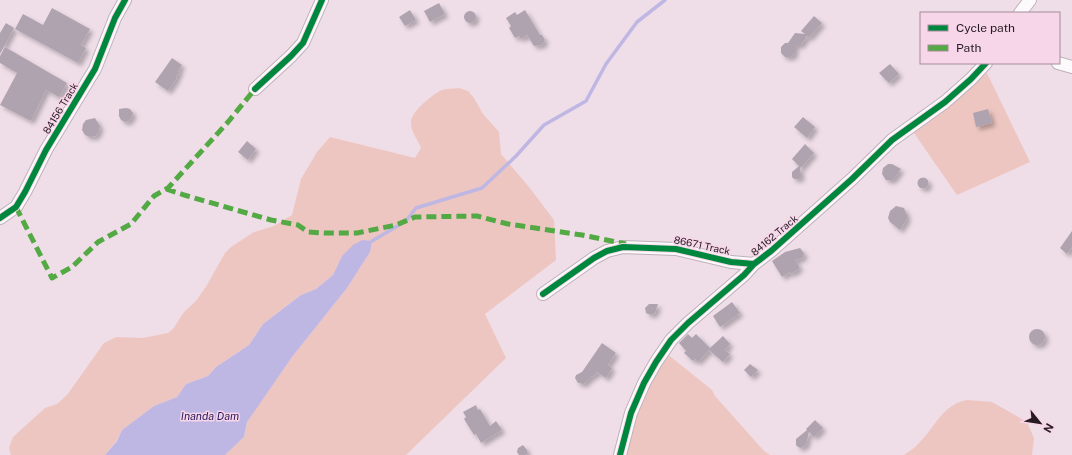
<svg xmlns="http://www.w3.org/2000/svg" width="1072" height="455" font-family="'Public Sans',sans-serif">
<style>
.green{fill:#edc6c1}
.water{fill:#bfb7e3}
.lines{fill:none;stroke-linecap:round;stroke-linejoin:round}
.stream{stroke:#bfb7e3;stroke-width:3.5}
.building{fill:#b0a3b0;filter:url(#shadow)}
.minor-casing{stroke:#beb1b9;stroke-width:14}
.minor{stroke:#fdfafc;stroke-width:12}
.quiet{stroke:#53a943;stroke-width:5;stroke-dasharray:10 5;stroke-linecap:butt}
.cycleway-casing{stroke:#f7d6e9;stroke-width:8}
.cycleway{stroke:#00873e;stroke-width:6}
.labels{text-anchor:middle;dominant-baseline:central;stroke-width:3;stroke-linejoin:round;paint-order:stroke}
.street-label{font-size:10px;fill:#261b22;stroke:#f7d6e9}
.water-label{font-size:11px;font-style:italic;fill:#28195d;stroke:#f7d6e9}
</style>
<defs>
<filter id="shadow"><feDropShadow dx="3.5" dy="3.5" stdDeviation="2" flood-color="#0004"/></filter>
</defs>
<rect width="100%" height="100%" fill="#efdee8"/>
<path class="green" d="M987 73 1030 162 957 195 914 133Z
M459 88 468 91 474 98 483 114 499 132 501 154 529 187 554 220 556 260 485 314 506 358 406 455H225L244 437 247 422 256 408 292 357 347 288 370 252 342 256 333 275 316 289 301 295 263 324 249 345 216 367 208 376 186 384 177 397 154 406 122 430 117 440 105 455H11L9 448 13 437 45 408 57 404 67 395 104 343 116 337 143 338 168 333 173 329 184 312 196 301 207 285 225 253 231 247 254 232 274 226 292 215 301 179 317 152 330 137 415 158 421 148C418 140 410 130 411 122 411 112 432 95 440 91 445 88 453 89 459 88Z
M666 353 712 390 715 396 764 451 770 455H626C632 428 640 399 653 374 657 367 662 360 666 353Z
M967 400 992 402 1027 422 1034 438 1032 455H904C909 451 915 448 919 443 936 426 942 405 967 400Z"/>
<path class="water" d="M362 240 372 241 370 252 347 288 292 357 247 422 244 437 225 455H105L117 441 122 430 154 406 177 397 186 384 208 376 216 367 249 345 263 324 301 295 316 289 333 275 342 256 353 245Z"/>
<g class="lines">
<path class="stream" d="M372 241 406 221 416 208 482 188 516 156 544 125 586 101 606 64 637 22 665 0"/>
</g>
<path class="building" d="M439 3 445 14 430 22 424 11Z
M52 8 90 29 81 45 86 48 78 63 15 29 23 14 43 25Z
M410 10 416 20 405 26 399 17Z
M525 10 540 35H542L545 40 542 45 534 46 527 35 521 39 519 36 515 38 509 28 511 26 506 18 515 12 517 15Z
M464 17a6 6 0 1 1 12 0a6 6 0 1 1-12 0Z
M814 16 822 23 809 38 807 36 801 45H795V53L791 57H785L781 53V47L785 43H788L795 33 805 34 801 31Z
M6 23 14 28 0 54V33Z
M5 47 67 83 59 97 46 90 31 121 0 105 17 73 0 63V56Z
M172 58 182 65 178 71 180 72 176 77 177 78 168 91 155 82Z
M890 64 899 74 889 83 879 73Z
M126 108 130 109 133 113 132 117 129 121 125 122 121 120 119 116V109Z
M988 109 992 123 976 127 973 113Z
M803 117 815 127 807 138 794 127Z
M95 118 100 126 99 131 96 136 90 137 85 135 82 130 83 124 86 120Z
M247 141 256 149 248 160 238 152Z
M805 144 814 153 801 168 800 166 801 175V177L799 179H794L792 177V172L799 166 792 159Z
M888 164H892L901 169 893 180H886L882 174 883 168Z
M917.5 183a5.5 5.5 0 1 1 11 0a5.5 5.5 0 1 1-11 0Z
M896 206 904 208 907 215V219L900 230 890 222 888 218 890 211Z
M1072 231V247L1067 254 1060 248Z
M800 248 804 253 803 258 795 260 800 268 791 274 790 272 782 277 772 261 785 252Z
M732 302 740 313 720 327 713 316Z
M649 304H658L655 313 651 315 646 313 645 308Z
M1029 337a8 8 0 1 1 16 0a8 8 0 1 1-16 0Z
M688 334 692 338 696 334 710 348 723 336 730 344 725 350 730 354 723 362 709 350 698 362 695 359 693 361 684 353 686 351 679 343Z
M602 343 616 353 608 365 612 368 606 378 597 372 593 377 592 376 584 384 578 383 575 378 576 375 582 372Z
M750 364 758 370 751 377 744 370Z
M476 405 478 410 480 409 490 426 496 421 502 430 481 443 476 434 474 435 464 419 466 417 463 412Z
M815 420 823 428 814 437 809 432 806 445 801 448 798 447 796 445V439L807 430 806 429Z
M523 445 527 450V454L525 455H519L517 452 518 448Z"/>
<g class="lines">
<defs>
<path id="minor" d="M1020 13 1030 0
M1058 63 1072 67
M255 89 291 56 303 43 322 0
M0 218 16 207 25 192 46 150 95 69 115 18 125 0
M543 294 594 258 607 251 623 247 676 249 731 262 754 264
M620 455 631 413 644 383 656 362 671 340 688 323 744 275 754 264 771 251 852 179 892 140 945 102 971 79 986 63"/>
</defs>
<use href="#minor" class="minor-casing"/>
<use href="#minor" class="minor"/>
<path class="quiet" d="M166 189 184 195 271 220 298 225 308 232 325 233H357L396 225 415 217 477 216 508 224 582 235 626 244
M16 207 52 278 72 267 98 242 131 224 154 196 168 188 228 122 255 89"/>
<defs>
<path id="cycleway" d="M255 89 291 56 303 43 322 0
M0 218 16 207 25 192 46 150 95 69 115 18 125 0
M543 294 594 258 607 251 623 247 676 249 731 262 754 264
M620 455 631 413 644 383 656 362 671 340 688 323 744 275 754 264 771 251 852 179 892 140 945 102 971 79 986 63"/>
</defs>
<use href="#cycleway" class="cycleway-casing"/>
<use href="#cycleway" class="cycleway"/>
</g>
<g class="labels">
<g class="street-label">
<text transform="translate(60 108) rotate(-59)">84156 Track</text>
<text transform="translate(774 235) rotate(-40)">84162 Track</text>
<text transform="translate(702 245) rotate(12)">86671 Track</text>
</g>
<g class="water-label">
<text x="210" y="416">Inanda Dam</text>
</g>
</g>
<rect x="920" y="12" width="140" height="52" fill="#f7d6e9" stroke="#a38b99"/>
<rect x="928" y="25" width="20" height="6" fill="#00873e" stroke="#a38b99"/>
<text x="956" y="32" font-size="12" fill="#261b22">Cycle path</text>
<rect x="928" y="45" width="20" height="6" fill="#53a943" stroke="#a38b99"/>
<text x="956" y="52" font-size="12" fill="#261b22">Path</text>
<g transform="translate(1040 423) rotate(120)" stroke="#f7d6e9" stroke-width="3" paint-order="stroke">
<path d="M0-3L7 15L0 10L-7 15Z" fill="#261b22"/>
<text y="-6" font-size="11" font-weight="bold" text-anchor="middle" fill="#261b22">N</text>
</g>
</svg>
